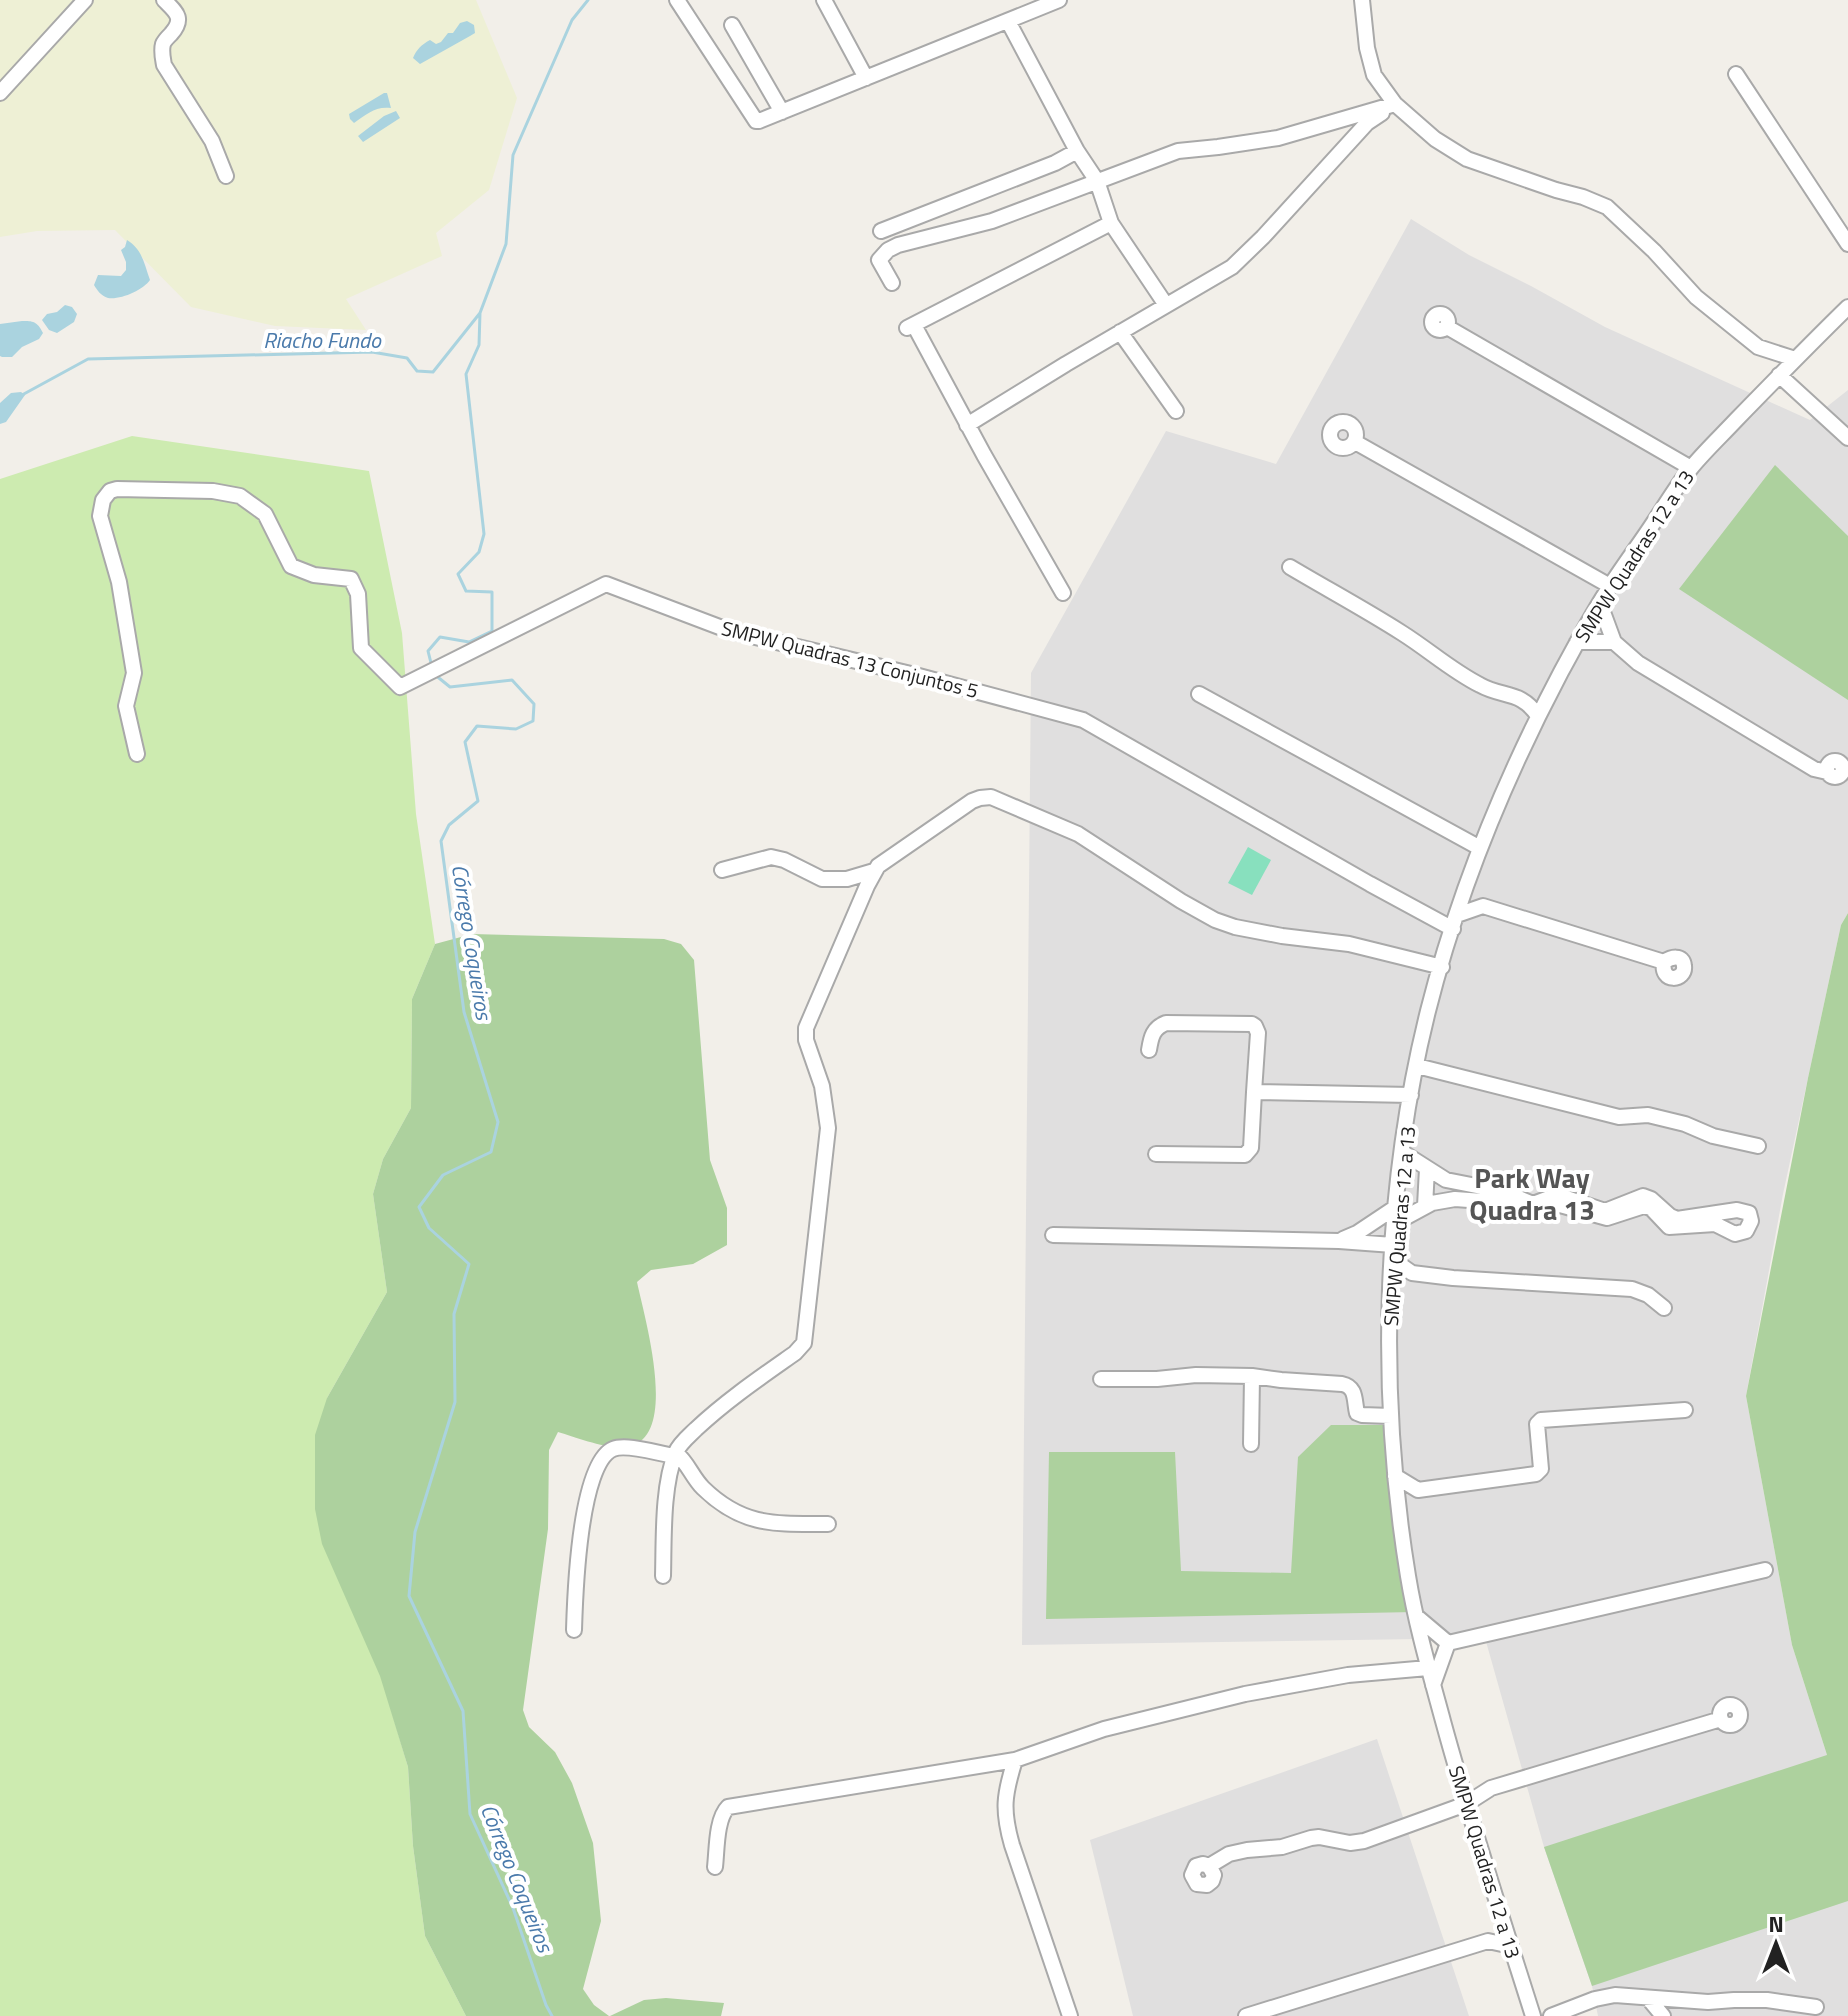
<svg xmlns="http://www.w3.org/2000/svg" width="1848" height="2016" font-family="'Titillium Web',sans-serif">
<style>
.residential{fill:#e0dfdf}
.farmland{fill:#eef0d5}
.grass{fill:#cdebb0}
.forest{fill:#add19e}
.pitch{fill:#88e0be}
.water{fill:#aad3df}
.lines{fill:none;stroke-linecap:round;stroke-linejoin:round}
.stream{stroke:#aad3df;stroke-width:3}
.minor-casing{stroke:#a9a9a9;stroke-width:18}
.minor{stroke:#fff;stroke-width:14}
.labels{text-anchor:middle;dominant-baseline:central;stroke-width:8;stroke-linejoin:round;paint-order:stroke}
.street-label{font-size:20px;fill:#222;stroke:#fff}
.water-label{font-size:22px;font-style:italic;fill:#4a7aab;stroke:#fff}
.district-label{font-size:28px;font-weight:bold;fill:#555;stroke:#fff}
</style>
<rect width="100%" height="100%" fill="#f2efe9"/>
<path class="residential" d="M1411 219 1469 255 1531 286 1605 327 1810 420 1848 390V913L1841 925 1783 1194 1746 1396 1792 1645 1848 1821V2016H1598L1592 1986 1544 1847 1485 1638 1022 1645 1031 673 1166 431 1276 464Z
M1377 1739 1469 2016H1133L1090 1840Z"/>
<path class="farmland" d="M0 0H476L517 98 489 190 436 233 442 256 346 299 366 330 275 326 191 307 115 230 37 231 0 237Z"/>
<path class="grass" d="M132 436 369 471 402 633 416 814 435 944 412 999 411 1108 383 1159 373 1194 387 1292 327 1398 381 1676 408 1767 413 1846 425 1936 466 2016H0V479Z"/>
<path class="forest" d="M1775 465 1848 536V700L1679 589Z
M1848 913V1901L1592 1986 1544 1847 1827 1755 1792 1645 1746 1396 1808 1078 1841 925Z
M472 934 664 939 681 944 694 960 710 1160 727 1208V1245L693 1264 651 1270 637 1282C644 1316 679 1433 631 1446 610 1451 578 1438 558 1432L549 1450 548 1529 523 1710 529 1727 555 1752 572 1783 593 1843 601 1921 583 1989 594 2005 609 2016H466L425 1936 413 1846 408 1767 380 1676 322 1544 315 1509V1435L327 1398 387 1292 373 1194 383 1159 411 1108 412 999 435 944Z
M1331 1425H1392L1415 1612 1046 1619 1049 1452H1175L1181 1571 1291 1573 1298 1457Z
M666 1998 724 2003 721 2016H610L644 2000Z"/>
<path class="pitch" d="M1248 847 1271 860 1252 895 1228 883Z"/>
<path class="water" d="M467 21 474 25 475 33 470 36 420 64 413 58C417 49 421 45 430 40L436 44 441 42 448 33H453L460 23Z
M384 93H387L391 108C375 106 367 114 354 123L350 119 349 114Z
M396 111 400 118 363 142 358 136 384 116Z
M127 240C143 250 144 264 150 280 143 290 121 300 108 298 101 296 97 290 94 285L98 275 121 276 126 270V262L121 250 125 247Z
M65 305 72 307 77 314 74 322 57 333 49 330 42 320 47 314 57 312Z
M22 321C33 321 37 321 43 333L39 339 22 347 12 357H2L0 356V324Z
M21 392 25 395 6 422 0 424V403L11 393Z"/>
<g class="lines">
<path class="stream" d="M22 395 88 359 372 352 407 358 417 371 433 372 480 313 506 244 513 155 572 20 588 0
M432 667 428 651 440 637 469 642 492 631V592L466 591 458 574 479 552 484 534 466 374 479 345 480 313
M434 674 450 687 512 680 534 704 533 721 516 729 477 726 465 742 478 801 449 825 441 841 464 1012 498 1122 491 1152 443 1175 419 1207 429 1228 469 1264 454 1314 455 1402 415 1532 409 1596 463 1711 470 1814 513 1908 546 2005 552 2016"/>
<defs>
<path id="minor" d="M164 0C176 12 185 18 171 34 169 36 164 41 163 44 161 51 163 59 164 65L212 141 226 176
M677 0 756 121H759L1059 0
M824 0 866 78
M1362 0 1367 48 1374 75 1395 104 1435 139 1467 159 1556 190 1583 197 1607 207 1654 251 1696 297 1758 347 1795 359
M1008 21 1077 151 1097 181 1111 223 1166 305
M732 25 782 112
M1736 74 1848 244
M0 93 85 0
M881 231 1055 163 1077 151
M892 283 879 260 888 250 898 245 992 221 1178 151 1218 147 1278 138 1395 104
M1432 322a8 8 0 1 1 16 0a8 8 0 1 1-16 0Z
M914 325 984 455 1063 593
M1447 327 1691 468
M907 328 1111 223
M1120 332 1176 411
M1779 375 1848 438
M1330 435a13 13 0 1 1 26 0a13 13 0 1 1-26 0Z
M967 425 1066 364 1232 267 1263 237 1367 123 1382 113
M1355 442 1610 586
M1290 567C1327 589 1366 610 1402 633 1429 650 1452 671 1480 685 1503 698 1521 690 1538 716
M1600 604 1614 642 1638 663 1814 769 1827 772
M1577 642H1614
M1199 694 1480 848
M137 754 126 706 134 673 119 582 100 516 103 500 110 491 117 489 213 491 240 496 265 514 291 566 314 575 351 579 358 594 361 648 400 687 606 584 730 631 915 675 1083 720 1370 884 1453 929
M1827 769a8 8 0 1 1 16 0a8 8 0 1 1-16 0Z
M722 870 771 857 784 860 822 879H847L874 871
M1457 915 1483 906 1664 962C1671 957 1683 954 1684 966 1686 981 1660 984 1664 962
M1149 1050C1151 1037 1153 1028 1166 1023L1252 1024 1255 1026 1258 1033 1254 1092
M1417 1066 1619 1117 1648 1115 1685 1124 1713 1136 1758 1146
M1156 1154 1245 1155 1251 1148 1254 1092 1411 1095
M1425 1206 1427 1169
M1395 1223 1432 1203 1455 1199 1510 1203 1533 1213 1554 1205H1560L1607 1218 1644 1206 1651 1208 1669 1227 1715 1224 1735 1234 1746 1231 1751 1221 1749 1213 1737 1210 1677 1219 1670 1216 1651 1199 1643 1196 1605 1211 1557 1195 1533 1204 1502 1191 1446 1180 1402 1152
M1053 1235 1339 1241 1393 1245
M1343 1239 1357 1233 1396 1207
M1392 1259 1412 1273 1453 1278 1632 1289 1648 1295 1664 1308
M1101 1379H1157L1196 1375 1252 1376 1281 1380 1342 1384C1357 1387 1354 1401 1357 1413L1362 1415 1391 1416
M1251 1444 1252 1376
M676 1453C688 1463 692 1477 703 1488 743 1527 776 1524 828 1524
M1395 1476 1418 1490 1536 1474 1541 1469 1537 1424 1541 1420 1685 1410
M663 1576C664 1539 662 1486 676 1452 680 1443 689 1436 696 1429 727 1400 761 1377 795 1353L804 1343 828 1128 822 1086 806 1040V1028L867 886 878 866 972 801 980 798 991 797 1078 834 1181 901 1215 920 1235 927 1282 936 1349 944 1442 967
M1416 1616 1448 1643
M574 1630C575 1596 579 1463 613 1449 627 1443 659 1454 675 1456
M1448 1643 1765 1570
M1433 1685 1448 1643
M1720 1715a10 10 0 1 1 20 0a10 10 0 1 1-20 0Z
M1209 1866 1214 1875 1212 1881 1207 1885 1197 1884 1192 1875 1196 1866 1203 1864 1209 1866 1229 1854 1247 1850 1282 1847 1311 1838 1319 1837 1350 1843 1364 1841 1466 1804 1491 1788 1721 1719
M715 1867C717 1850 716 1819 728 1807L1015 1760
M1648 1998 1663 2016
M1070 2016 1012 1845C1002 1810 1004 1795 1015 1760L1104 1729 1245 1694 1348 1675 1428 1668
M1246 2016 1488 1941 1511 1946
M1533 2016C1502 1918 1470 1820 1443 1721 1430 1673 1416 1625 1408 1576 1378 1393 1383 1191 1428 1011 1458 892 1504 780 1561 672 1576 645 1590 617 1607 591 1622 567 1639 545 1654 522 1666 504 1678 484 1691 468 1705 451 1721 436 1736 420 1773 382 1810 344 1848 307
M1551 2016 1595 1999 1615 1995 1708 2002 1734 2000H1767L1816 2007"/>
</defs>
<use href="#minor" class="minor-casing"/>
<use href="#minor" class="minor"/>
</g>
<g class="labels">
<g class="street-label">
<text transform="translate(1634 556) rotate(-57)">SMPW Quadras 12 a 13</text>
<text transform="translate(850 659) rotate(14)">SMPW Quadras 13 Conjuntos 5</text>
<text transform="translate(1399 1226) rotate(-85)">SMPW Quadras 12 a 13</text>
<text transform="translate(1485 1862) rotate(73)">SMPW Quadras 12 a 13</text>
</g>
<g class="water-label">
<text x="322" y="340">Riacho Fundo</text>
<text transform="translate(472 942) rotate(81)">Córrego Coqueiros</text>
<text transform="translate(517 1878) rotate(68)">Córrego Coqueiros</text>
</g>
<g class="district-label">
<text x="1532" y="1177">Park Way<tspan x="1532" dy="32">Quadra 13</tspan></text>
</g>
</g>
<g transform="translate(1776 1944)" stroke="#ffffff" stroke-width="6" paint-order="stroke">
<path d="M0-6L14 30L0 20L-14 30Z" fill="#222222"/>
<text y="-12" font-size="22" font-weight="bold" text-anchor="middle" fill="#222222">N</text>
</g>
</svg>
